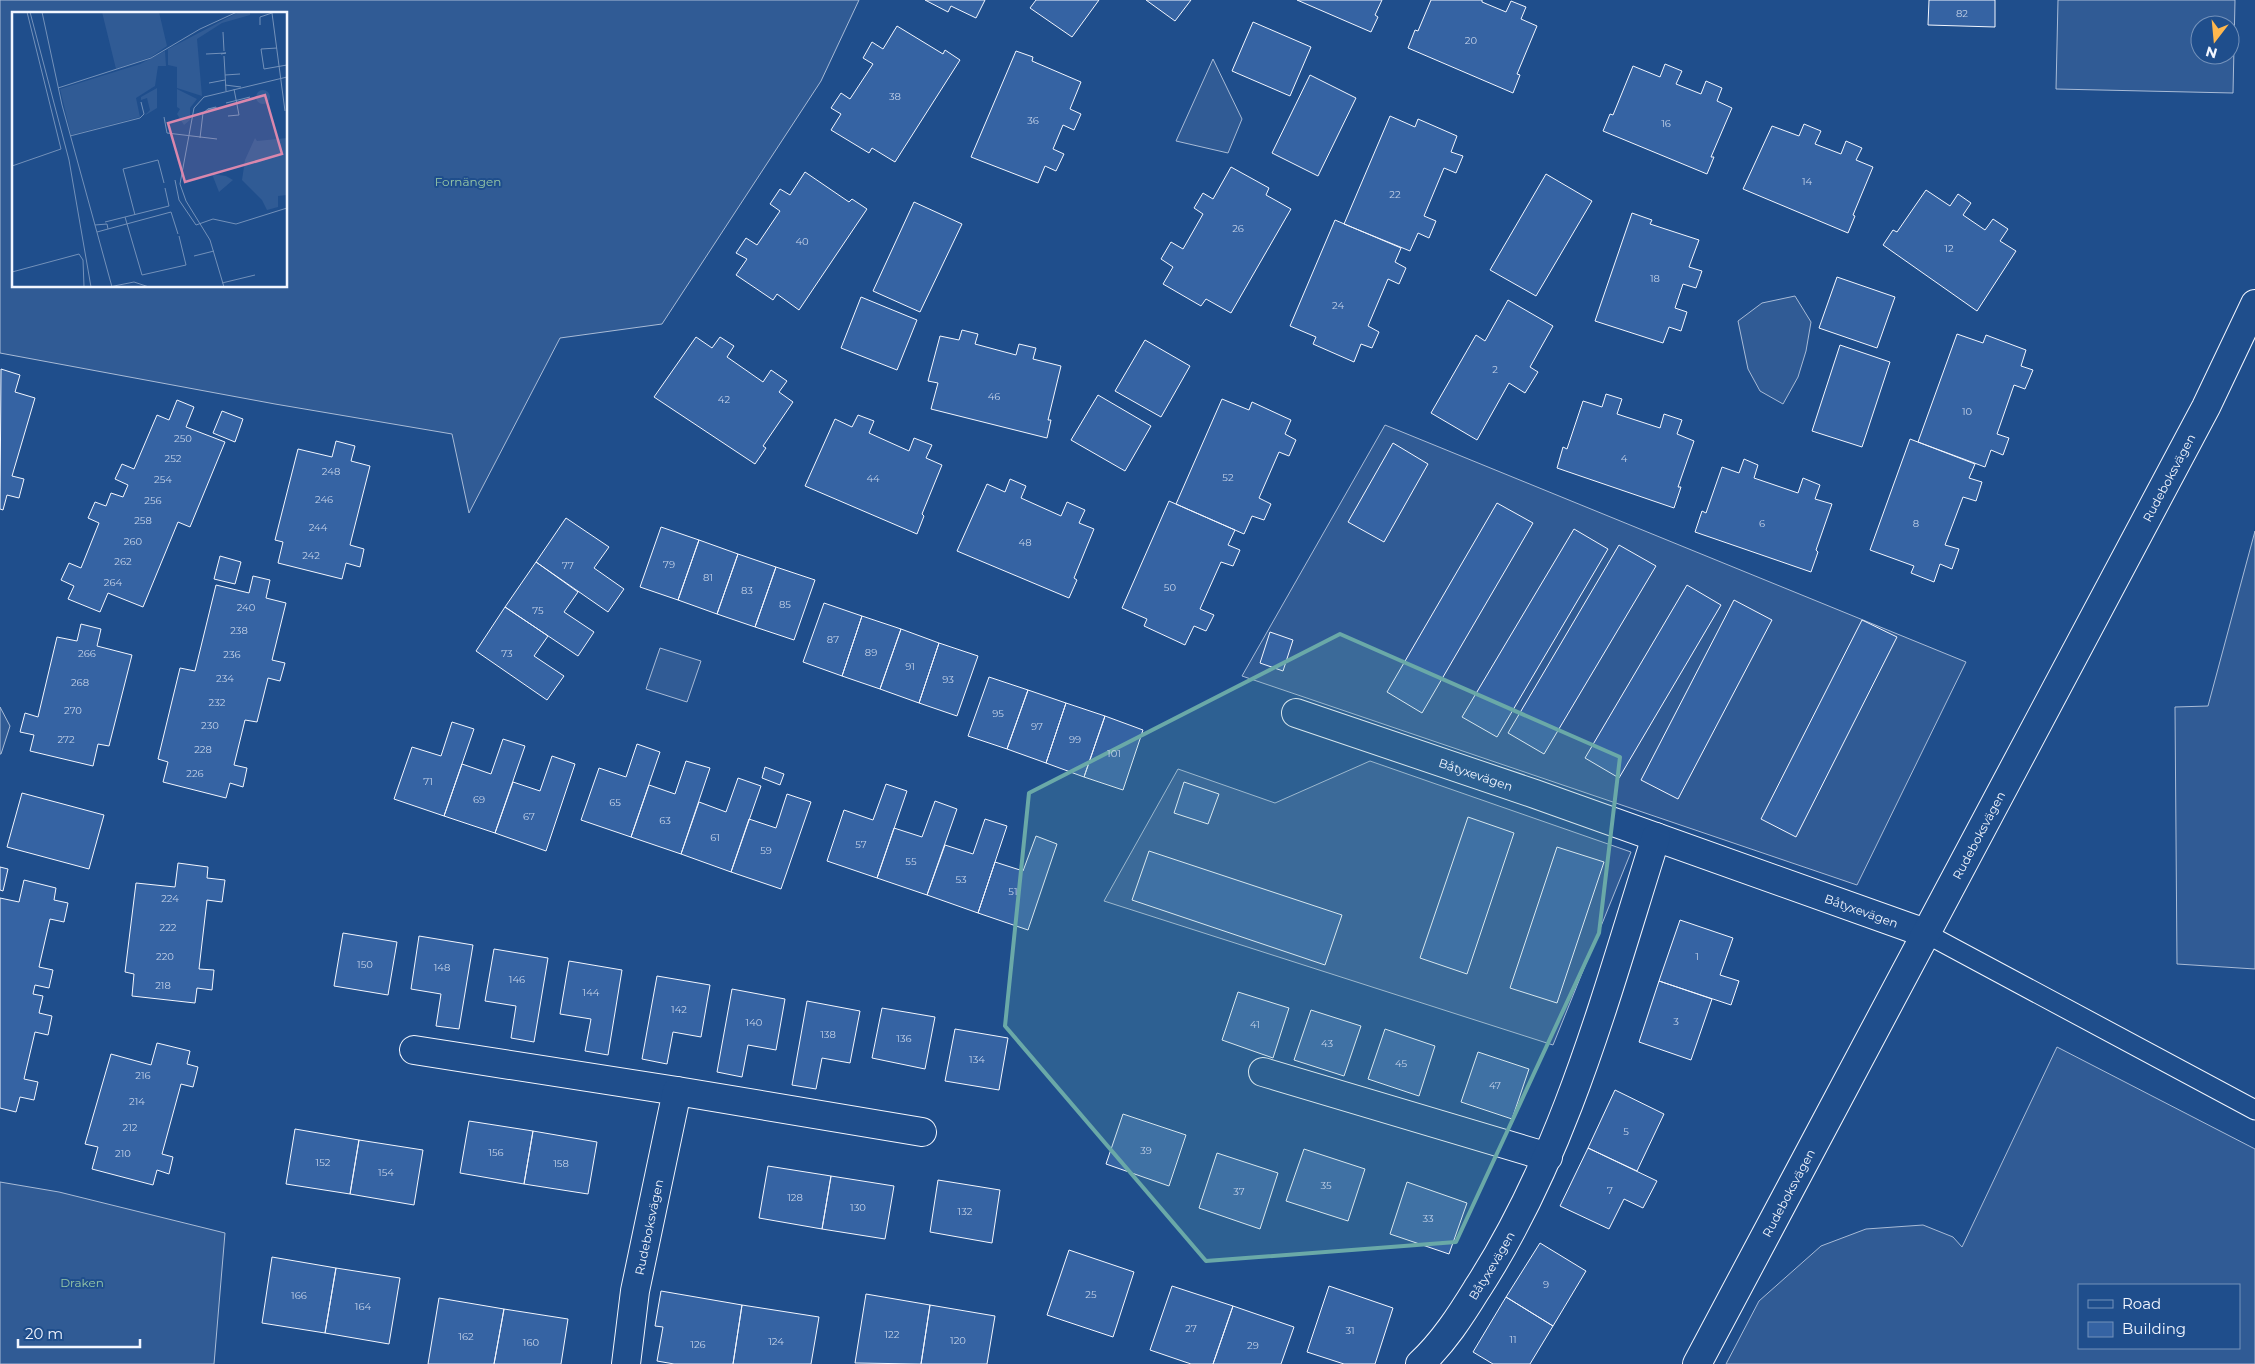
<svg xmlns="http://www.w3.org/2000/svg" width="2255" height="1364" font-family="Montserrat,sans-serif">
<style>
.built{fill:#305b95;stroke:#a8bbd7;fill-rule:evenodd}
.building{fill:#3563a3;stroke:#f2f6ff}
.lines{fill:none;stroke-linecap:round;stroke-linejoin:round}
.lane-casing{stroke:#f2f6ff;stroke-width:21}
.street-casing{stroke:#f2f6ff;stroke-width:30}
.secondary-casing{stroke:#f2f6ff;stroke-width:30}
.lane{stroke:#1f4e8c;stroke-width:19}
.street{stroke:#1f4e8c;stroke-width:28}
.secondary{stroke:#1f4e8c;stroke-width:28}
.marked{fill:#6aa9a8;fill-opacity:0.2;stroke:#6aa9a8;stroke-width:4;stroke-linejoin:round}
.labels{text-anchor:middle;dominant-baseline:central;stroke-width:4;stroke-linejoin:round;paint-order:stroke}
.number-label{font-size:10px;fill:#c3d1e8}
.park-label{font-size:12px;fill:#97c8a6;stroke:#1f4e8c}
.street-label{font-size:12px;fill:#f2f6ff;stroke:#1f4e8c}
.inset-road{fill:none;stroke:#7391ba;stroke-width:1}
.view{fill:#da87ad;fill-opacity:0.15;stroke:#da87ad;stroke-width:2.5}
.inset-edge{fill:none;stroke:#f2f6ff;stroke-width:2.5}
</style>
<rect width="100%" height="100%" fill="#1f4e8c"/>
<path class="built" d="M0 0H859L821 81 662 324 560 338 469 513 452 434 275 404 0 353ZM14 14H286V286H14Z
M2058 0H2235L2233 93 2056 89ZM2200 25H2230V55H2200Z
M1213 59 1242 119 1228 153 1176 141Z
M1795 296 1811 322 1806 351 1798 377 1783 404 1760 391 1748 369 1738 321 1762 303Z
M1385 425 1966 662 1857 885 1242 676Z
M2255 531V969L2177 964 2175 707 2208 706Z
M660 648 701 661 687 702 646 689Z
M0 707 10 726 1 754H0Z
M1370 761 1631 852 1553 1045 1104 901 1178 769 1275 803Z
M2057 1047 2255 1149V1364H1726L1759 1301 1821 1246 1866 1229 1923 1225 1953 1237 1962 1247ZM2079 1285H2239V1348H2079Z
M0 1182 59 1192 225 1233 214 1364H0Z"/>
<path class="building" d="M925 0H985L976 18 951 6 948 12Z
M1036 0H1099L1072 37 1030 8Z
M1146 0H1191L1175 21Z
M1297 0H1382L1375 15 1378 17 1371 32Z
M1431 0H1482V2L1506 12 1511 1 1526 7 1521 19 1537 26 1517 74 1520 75 1513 93 1408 48 1415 30 1418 31Z
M1929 0H1995V27L1928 25Z
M1253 22 1311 47 1290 96 1232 71Z
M897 26 943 54 945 50 960 60 895 162 872 148 869 153 831 130 841 114 831 108 841 93 850 99 873 64 863 58 872 42 883 49Z
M1016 51 1033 57 1032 61 1081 82 1070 109 1081 114 1074 130 1063 125 1053 149 1064 154 1056 171 1045 166 1038 183 971 157Z
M1665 64 1682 71 1676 84 1701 94 1706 81 1722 88 1717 101 1732 108 1711 157H1714L1707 174 1603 131 1610 114 1613 115 1633 66 1660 77Z
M1310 75 1356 98 1318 176 1272 153Z
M1390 116 1415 127 1418 119 1457 136 1451 152 1463 156 1456 173 1444 168 1424 216 1436 221 1429 238 1418 233 1410 251 1344 224Z
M1804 124 1821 131 1815 144 1841 154 1846 141 1862 148 1856 160 1873 167 1853 215 1855 216 1848 233 1743 189 1772 126 1799 136Z
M1231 167 1269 188 1266 195 1291 209 1231 313 1206 299 1201 306 1163 284 1173 267 1161 259 1171 242 1183 249 1203 214 1194 208 1203 193 1213 199Z
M805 172 849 202 852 199 867 209 799 310 777 294 773 300 736 275 747 259 736 253 746 238 757 245 780 211 770 204 780 189 790 195Z
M1546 174 1592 201 1536 296 1490 270Z
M1926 190 1950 206 1958 194 1971 203 1963 215 1985 230 1993 219 2008 229 2000 241 2016 251 1977 311 1883 245 1893 230 1897 232Z
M914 202 962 224 920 312 873 291Z
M1632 213 1652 220 1650 224 1699 240 1689 267 1702 271 1696 288 1683 284 1675 308 1687 312 1681 331 1669 327 1663 343 1595 321Z
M1335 220 1401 248 1395 262 1406 268 1399 284 1388 279 1368 326 1379 332 1372 348 1361 344 1354 362 1313 344 1316 337 1290 326Z
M1837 277 1895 297 1877 348 1819 328Z
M861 297 917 320 897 370 841 348Z
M1508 300 1553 326 1530 367 1538 372 1525 393 1509 383 1477 440 1431 413 1476 335 1485 341Z
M962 330 978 334 975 344 1016 355 1019 344 1036 348 1033 359 1061 366 1048 420H1051L1047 438 931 409 938 383 928 381 940 336 959 340Z
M1957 334 1983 343 1986 335 2026 350 2021 366 2033 370 2025 389 2014 385 1997 434 2009 438 2003 455 1991 450 1985 467 1918 442Z
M696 337 712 348 720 337 734 346 727 357 763 382 771 370 787 381 779 392 793 402 763 446 766 448 755 464 654 397Z
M1145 340 1190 366 1161 417 1115 391Z
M1840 345 1890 362 1862 447 1812 431Z
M1 369 20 375 15 392 35 398 12 476 24 479 19 498 7 495 3 510 0 509Z
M1606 394 1622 399 1617 414 1660 428 1664 414 1682 420 1677 434 1694 441 1678 487H1681L1674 508 1557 468 1563 447 1567 449 1583 401 1602 407Z
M1098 395 1151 426 1125 471 1071 440Z
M1222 399 1249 410 1252 402 1291 420 1285 434 1296 440 1289 456 1279 452 1259 498 1271 504 1264 520 1252 516 1244 534 1176 504Z
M177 400 194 407 186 427 225 442 190 527 178 522 143 607 108 593 100 612 68 599 74 586 61 580 69 563 81 568 99 523 88 518 95 502 106 506 111 493 123 497 128 485 115 479 122 464 134 469 157 415 169 420Z
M222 411 243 419 235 442 213 433Z
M858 415 874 421 869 433 909 451 914 438 932 445 926 458 942 465 922 514 924 516 917 534 805 486 835 419 852 427Z
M1910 439 1975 464 1969 478 1982 482 1976 501 1963 497 1945 545 1959 549 1952 569 1940 564 1934 582 1911 573 1914 566 1870 550Z
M336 441 355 446 351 461 370 466 350 545 364 549 360 567 346 563 342 579 278 563 283 542 275 540 298 449 332 457Z
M1393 443 1428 464 1384 542 1348 522Z
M1744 459 1758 465 1754 478 1798 493 1803 478 1820 485 1815 499 1832 504 1816 550 1818 552 1811 572 1695 532 1702 511 1706 513 1722 467 1739 473Z
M1010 479 1026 486 1021 498 1061 516 1067 502 1085 510 1079 523 1094 529 1074 578 1077 580 1069 598 957 551 987 484 1005 492Z
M1169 501 1235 530 1228 545 1240 550 1233 566 1221 562 1200 609 1214 615 1206 631 1194 626 1185 645 1144 626 1147 619 1122 608Z
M1497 503 1533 523 1422 713 1387 692Z
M566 518 609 547 594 568 624 589 608 612 536 562Z
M661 527 699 540 678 600 640 587Z
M1574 529 1608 549 1497 737 1462 717Z
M699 540 738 554 717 614 678 600Z
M1619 545 1656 566 1544 754 1508 733Z
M738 554 776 567 755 627 717 614Z
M220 556 241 562 235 584 214 579Z
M536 562 578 592 564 612 594 632 578 656 505 607Z
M776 567 815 580 794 640 755 627Z
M253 576 270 580 266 598 286 603 272 660 285 663 280 681 268 678 257 722 245 720 234 765 247 768 243 787 230 783 226 798 163 782 168 762 158 759 180 668 195 671 216 585 249 593Z
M1687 585 1721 605 1619 778 1585 758Z
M1734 600 1772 620 1678 799 1641 780Z
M824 603 862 616 842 676 803 662Z
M505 607 548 636 534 656 564 676 547 700 476 651Z
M862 616 901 629 880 689 842 676Z
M1862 620 1897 637 1796 837 1761 819Z
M81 624 101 629 97 646 132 655 109 746 98 744 93 766 30 751 34 735 20 732 25 713 38 717 57 637 77 641Z
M901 629 939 643 919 703 880 689Z
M1270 632 1293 640 1283 671 1260 663Z
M939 643 978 656 957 716 919 703Z
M989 677 1028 690 1007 749 968 736Z
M1028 690 1066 703 1046 763 1007 749Z
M1066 703 1105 716 1084 777 1046 763Z
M1105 716 1143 730 1123 790 1084 777Z
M452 722 474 729 444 816 394 799 412 747 441 756Z
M503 739 525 746 495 833 444 816 462 764 491 774Z
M637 744 660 752 631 837 581 820 599 768 626 777Z
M552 756 575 764 546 851 495 833 513 782 540 791Z
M686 761 710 768 681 854 631 837 649 785 675 794Z
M765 767 784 774 780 785 762 778Z
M738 778 761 786 731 872 681 854 699 802 726 812Z
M1184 782 1219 794 1208 824 1174 813Z
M886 784 907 791 877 878 827 861 844 810 873 820Z
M22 793 104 815 89 869 7 847Z
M787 794 811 802 781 889 731 872 749 819 776 828Z
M935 801 957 809 927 895 877 878 894 828 922 837Z
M1468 817 1514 833 1467 974 1420 958Z
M985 819 1007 826 978 913 927 895 945 845 973 854Z
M1036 836 1057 844 1028 930 978 913 995 862 1023 871Z
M1557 847 1604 862 1557 1003 1510 988Z
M1149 851 1342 915 1325 965 1132 900Z
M178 863 208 867 207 878 225 880 222 902 207 900 199 969 214 970 212 990 197 988 195 1003 132 996 134 974 125 972 136 883 175 887Z
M0 867 8 869 3 891 0 890Z
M24 880 56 888 54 900 68 903 64 922 50 919 39 967 53 970 49 988 35 985 33 994 43 996 39 1013 52 1016 48 1035 35 1032 24 1079 38 1082 34 1100 20 1097 16 1112 0 1108V898L19 902Z
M1680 920 1733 938 1720 975 1739 981 1731 1005 1659 981Z
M343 933 397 942 388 995 334 986Z
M419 936 473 945 459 1029 436 1026 441 994 411 989Z
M494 949 548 958 534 1042 511 1038 516 1006 485 1001Z
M569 961 622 970 608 1055 585 1051 591 1019 560 1014Z
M657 976 710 985 701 1037 673 1032 667 1064 642 1059Z
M1659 981 1712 999 1691 1060 1639 1042Z
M732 989 785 999 776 1050 748 1045 742 1077 717 1072Z
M1238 992 1289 1008 1273 1058 1222 1040Z
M807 1001 860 1011 850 1063 822 1058 816 1089 792 1085Z
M882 1008 935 1017 925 1069 872 1058Z
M1311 1010 1361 1026 1344 1076 1294 1060Z
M955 1029 1008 1038 999 1090 945 1081Z
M1385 1029 1435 1046 1419 1096 1368 1079Z
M157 1043 190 1051 187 1064 198 1067 193 1087 181 1084 162 1154 173 1157 169 1174 157 1170 153 1185 92 1169 98 1147 85 1144 111 1054 151 1065Z
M1478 1052 1529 1069 1512 1119 1461 1102Z
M1615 1090 1664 1114 1637 1171 1588 1148Z
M1123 1114 1186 1135 1169 1186 1106 1164Z
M469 1121 533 1131 524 1184 460 1173Z
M295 1129 359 1140 350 1194 286 1184Z
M533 1131 597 1142 588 1194 524 1184Z
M359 1140 423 1150 414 1205 350 1194Z
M1588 1148 1657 1181 1643 1208 1624 1199 1609 1229 1560 1206Z
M1304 1149 1365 1169 1348 1221 1286 1201Z
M1217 1153 1278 1173 1260 1229 1199 1208Z
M768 1166 831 1176 822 1229 759 1218Z
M831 1176 894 1186 885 1239 822 1229Z
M938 1180 1000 1190 992 1243 930 1232Z
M1407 1182 1467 1203 1449 1254 1390 1234Z
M1540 1243 1586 1271 1553 1326 1506 1297Z
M1069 1250 1134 1272 1113 1337 1047 1315Z
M272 1257 336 1268 325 1333 262 1323Z
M336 1268 400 1278 389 1344 325 1333Z
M1172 1286 1233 1306 1213 1364H1191L1150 1350Z
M1329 1286 1393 1308 1375 1364H1344L1307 1352Z
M661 1291 742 1305 733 1364H674L657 1361 663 1327 655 1326Z
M866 1294 930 1305 921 1364 855 1363Z
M1506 1297 1553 1326 1530 1364H1493L1473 1352Z
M439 1298 504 1309 494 1364H428Z
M742 1305 819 1317 811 1364H733Z
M930 1305 995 1316 987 1364H921Z
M1233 1306 1294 1327 1281 1364H1213Z
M504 1309 568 1319 561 1364H494Z"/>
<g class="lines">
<defs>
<path id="lane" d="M1925 933 2255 1110"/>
<g id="street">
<path id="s1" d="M1296 713 1535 794 1925 933"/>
<path d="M414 1050 677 1091"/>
<path d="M1263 1072 1548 1157"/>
<path id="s2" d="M626 1364 635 1291 677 1091 922 1132"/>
<path id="s3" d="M1420 1364C1443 1343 1461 1315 1477 1289 1566 1152 1607 991 1656 837"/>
</g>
<g id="secondary">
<path id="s4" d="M1697 1364 2206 407 2255 304"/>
</g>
</defs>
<use href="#lane" class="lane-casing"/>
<use href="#street" class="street-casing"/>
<use href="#secondary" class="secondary-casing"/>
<use href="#lane" class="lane"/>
<use href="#street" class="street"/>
<use href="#secondary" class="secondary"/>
</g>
<path class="marked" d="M1340 634 1620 757 1599 933 1456 1242 1206 1261 1005 1026 1029 793Z"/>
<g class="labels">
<g class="number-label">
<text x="1962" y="13">82</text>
<text x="1471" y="40">20</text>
<text x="895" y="96">38</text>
<text x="1033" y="120">36</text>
<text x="1666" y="123">16</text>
<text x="1807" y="181">14</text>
<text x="1395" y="194">22</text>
<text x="1238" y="228">26</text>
<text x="802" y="241">40</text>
<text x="1949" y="248">12</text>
<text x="1655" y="278">18</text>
<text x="1338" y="305">24</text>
<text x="1495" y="369">2</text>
<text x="994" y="396">46</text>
<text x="724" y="399">42</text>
<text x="1967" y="411">10</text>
<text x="183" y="438">250</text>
<text x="173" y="458">252</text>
<text x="1624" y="458">4</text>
<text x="331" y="471">248</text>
<text x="1228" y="477">52</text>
<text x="873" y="478">44</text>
<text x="163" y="479">254</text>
<text x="324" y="499">246</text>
<text x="153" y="500">256</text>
<text x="143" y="520">258</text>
<text x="1762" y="523">6</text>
<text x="1916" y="523">8</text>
<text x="318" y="527">244</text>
<text x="133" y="541">260</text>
<text x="1025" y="542">48</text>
<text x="311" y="555">242</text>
<text x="123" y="561">262</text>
<text x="669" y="564">79</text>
<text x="568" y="565">77</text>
<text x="708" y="577">81</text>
<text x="113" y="582">264</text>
<text x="1170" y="587">50</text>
<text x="747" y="590">83</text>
<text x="785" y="604">85</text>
<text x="246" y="607">240</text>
<text x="538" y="610">75</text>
<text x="239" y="630">238</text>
<text x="833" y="639">87</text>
<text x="871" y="652">89</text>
<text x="87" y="653">266</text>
<text x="507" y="653">73</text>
<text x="232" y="654">236</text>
<text x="910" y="666">91</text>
<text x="225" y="678">234</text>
<text x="948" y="679">93</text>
<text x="80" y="682">268</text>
<text x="217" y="702">232</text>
<text x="73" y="710">270</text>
<text x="998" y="713">95</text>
<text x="210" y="725">230</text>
<text x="1037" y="726">97</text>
<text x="66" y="739">272</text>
<text x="1075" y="739">99</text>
<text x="203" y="749">228</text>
<text x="1114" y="753">101</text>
<text x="195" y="773">226</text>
<text x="428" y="781">71</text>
<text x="479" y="799">69</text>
<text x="615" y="802">65</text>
<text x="529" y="816">67</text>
<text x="665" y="820">63</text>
<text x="715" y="837">61</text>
<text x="861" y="844">57</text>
<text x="766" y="850">59</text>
<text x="911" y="861">55</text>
<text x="961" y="879">53</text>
<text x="1013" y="891">51</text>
<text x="170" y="898">224</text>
<text x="168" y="927">222</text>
<text x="165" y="956">220</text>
<text x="1697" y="956">1</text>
<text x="365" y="964">150</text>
<text x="442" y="967">148</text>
<text x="517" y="979">146</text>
<text x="163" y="985">218</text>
<text x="591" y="992">144</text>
<text x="679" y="1009">142</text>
<text x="1676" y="1021">3</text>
<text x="754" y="1022">140</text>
<text x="1255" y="1024">41</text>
<text x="828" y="1034">138</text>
<text x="904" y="1038">136</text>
<text x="1327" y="1043">43</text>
<text x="977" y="1059">134</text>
<text x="1401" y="1063">45</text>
<text x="143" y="1075">216</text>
<text x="1495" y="1085">47</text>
<text x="137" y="1101">214</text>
<text x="130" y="1127">212</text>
<text x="1626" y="1131">5</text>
<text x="1146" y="1150">39</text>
<text x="496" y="1152">156</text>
<text x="123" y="1153">210</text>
<text x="323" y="1162">152</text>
<text x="561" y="1163">158</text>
<text x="386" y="1172">154</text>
<text x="1326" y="1185">35</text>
<text x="1610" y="1190">7</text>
<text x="1239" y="1191">37</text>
<text x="795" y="1197">128</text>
<text x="858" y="1207">130</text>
<text x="965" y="1211">132</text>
<text x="1428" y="1218">33</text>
<text x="1546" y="1284">9</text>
<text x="1091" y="1294">25</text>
<text x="299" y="1295">166</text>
<text x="363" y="1306">164</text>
<text x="1191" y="1328">27</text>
<text x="1350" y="1330">31</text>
<text x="892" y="1334">122</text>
<text x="466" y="1336">162</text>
<text x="1513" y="1339">11</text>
<text x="958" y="1340">120</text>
<text x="776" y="1341">124</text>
<text x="531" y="1342">160</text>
<text x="698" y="1344">126</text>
<text x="1253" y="1345">29</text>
</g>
<g class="park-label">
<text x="468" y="181">Fornängen</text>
<text x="82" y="1282">Draken</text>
</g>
<g class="street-label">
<text stroke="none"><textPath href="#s4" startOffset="1004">Rudeboksvägen</textPath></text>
<text stroke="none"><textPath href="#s1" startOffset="190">Båtyxevägen</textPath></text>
<text stroke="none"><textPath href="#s4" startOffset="599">Rudeboksvägen</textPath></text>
<text stroke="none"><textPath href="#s1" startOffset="599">Båtyxevägen</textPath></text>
<text stroke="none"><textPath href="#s4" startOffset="194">Rudeboksvägen</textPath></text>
<text stroke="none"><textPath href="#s2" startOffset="139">Rudeboksvägen</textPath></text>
<text stroke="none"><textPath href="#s3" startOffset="122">Båtyxevägen</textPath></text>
</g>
</g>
<g transform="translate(12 12)">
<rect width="275" height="275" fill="#1f4e8c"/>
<path d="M90 0H147L155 34 139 45 104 57ZM227 0H238V3L210 11 185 27 190 84 165 76V55L156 53V37ZM153 39 154 54H146L143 74 124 86 128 105 59 123 48 77 128 52ZM145 76V96L132 104 138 98 135 86 129 88V85ZM165 77 185 87 178 96V108L172 113 165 102 168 97 165 95ZM244 85a7 7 0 1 1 14 0a7 7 0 1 1-14 0ZM243 126 245 129 275 126V183L266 184V195L255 198 250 188 230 168 233 148ZM200 162 214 164 221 168 207 180Z" fill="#305b95"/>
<path class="inset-road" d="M18 0 57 148 79 275M30 0 50 93 100 275M248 13V5L260 1 273 99M211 20 212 39M265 36 249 37 252 57 275 53M194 42 214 41 209 42M212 44 214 79M213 63 228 62M197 71 213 68M213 73 229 75M46 76 139 46 188 17 225 0M214 91 238 85M216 104 227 103 222 77M152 105 155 121 205 127M58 124 128 106 132 102 129 90M188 126 191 101 196 97 204 95V97H196M0 154 49 137 15 0M163 168 167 188 184 213 201 207 224 212 275 196M153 176 157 194M159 200 166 222M123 203 111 157 146 148 152 171M113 205 130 263 174 253 167 224M93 210 157 194M83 213 95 212 96 217 85 220M96 217 159 200M182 244 202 239M0 260 67 242 71 248 72 275M210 271 243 263M97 275 122 270 137 275M212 275 198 228 174 189 168 172 182 96 192 85 275 65"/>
<path class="view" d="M253 83 270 142 173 170 156 111Z"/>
<rect width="275" height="275" class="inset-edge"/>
</g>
<rect x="2078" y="1284" width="162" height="65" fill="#1f4e8c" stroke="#7391ba"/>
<rect x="2088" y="1300" width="25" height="8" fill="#1f4e8c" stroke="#7391ba"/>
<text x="2122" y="1309" font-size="15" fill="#f2f6ff">Road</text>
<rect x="2088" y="1322" width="25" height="15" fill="#3563a3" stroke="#7391ba"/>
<text x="2122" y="1334" font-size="15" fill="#f2f6ff">Building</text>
<g transform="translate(2215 40) rotate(196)"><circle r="24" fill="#1f4e8c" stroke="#7391ba"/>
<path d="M0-4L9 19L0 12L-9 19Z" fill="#ffb74d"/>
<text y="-8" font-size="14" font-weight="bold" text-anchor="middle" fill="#f2f6ff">N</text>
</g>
<path d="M18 1339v8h122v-8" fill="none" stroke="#f2f6ff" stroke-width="2.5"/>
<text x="25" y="1339" font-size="15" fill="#f2f6ff" stroke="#1f4e8c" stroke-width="4" paint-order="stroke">20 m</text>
</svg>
